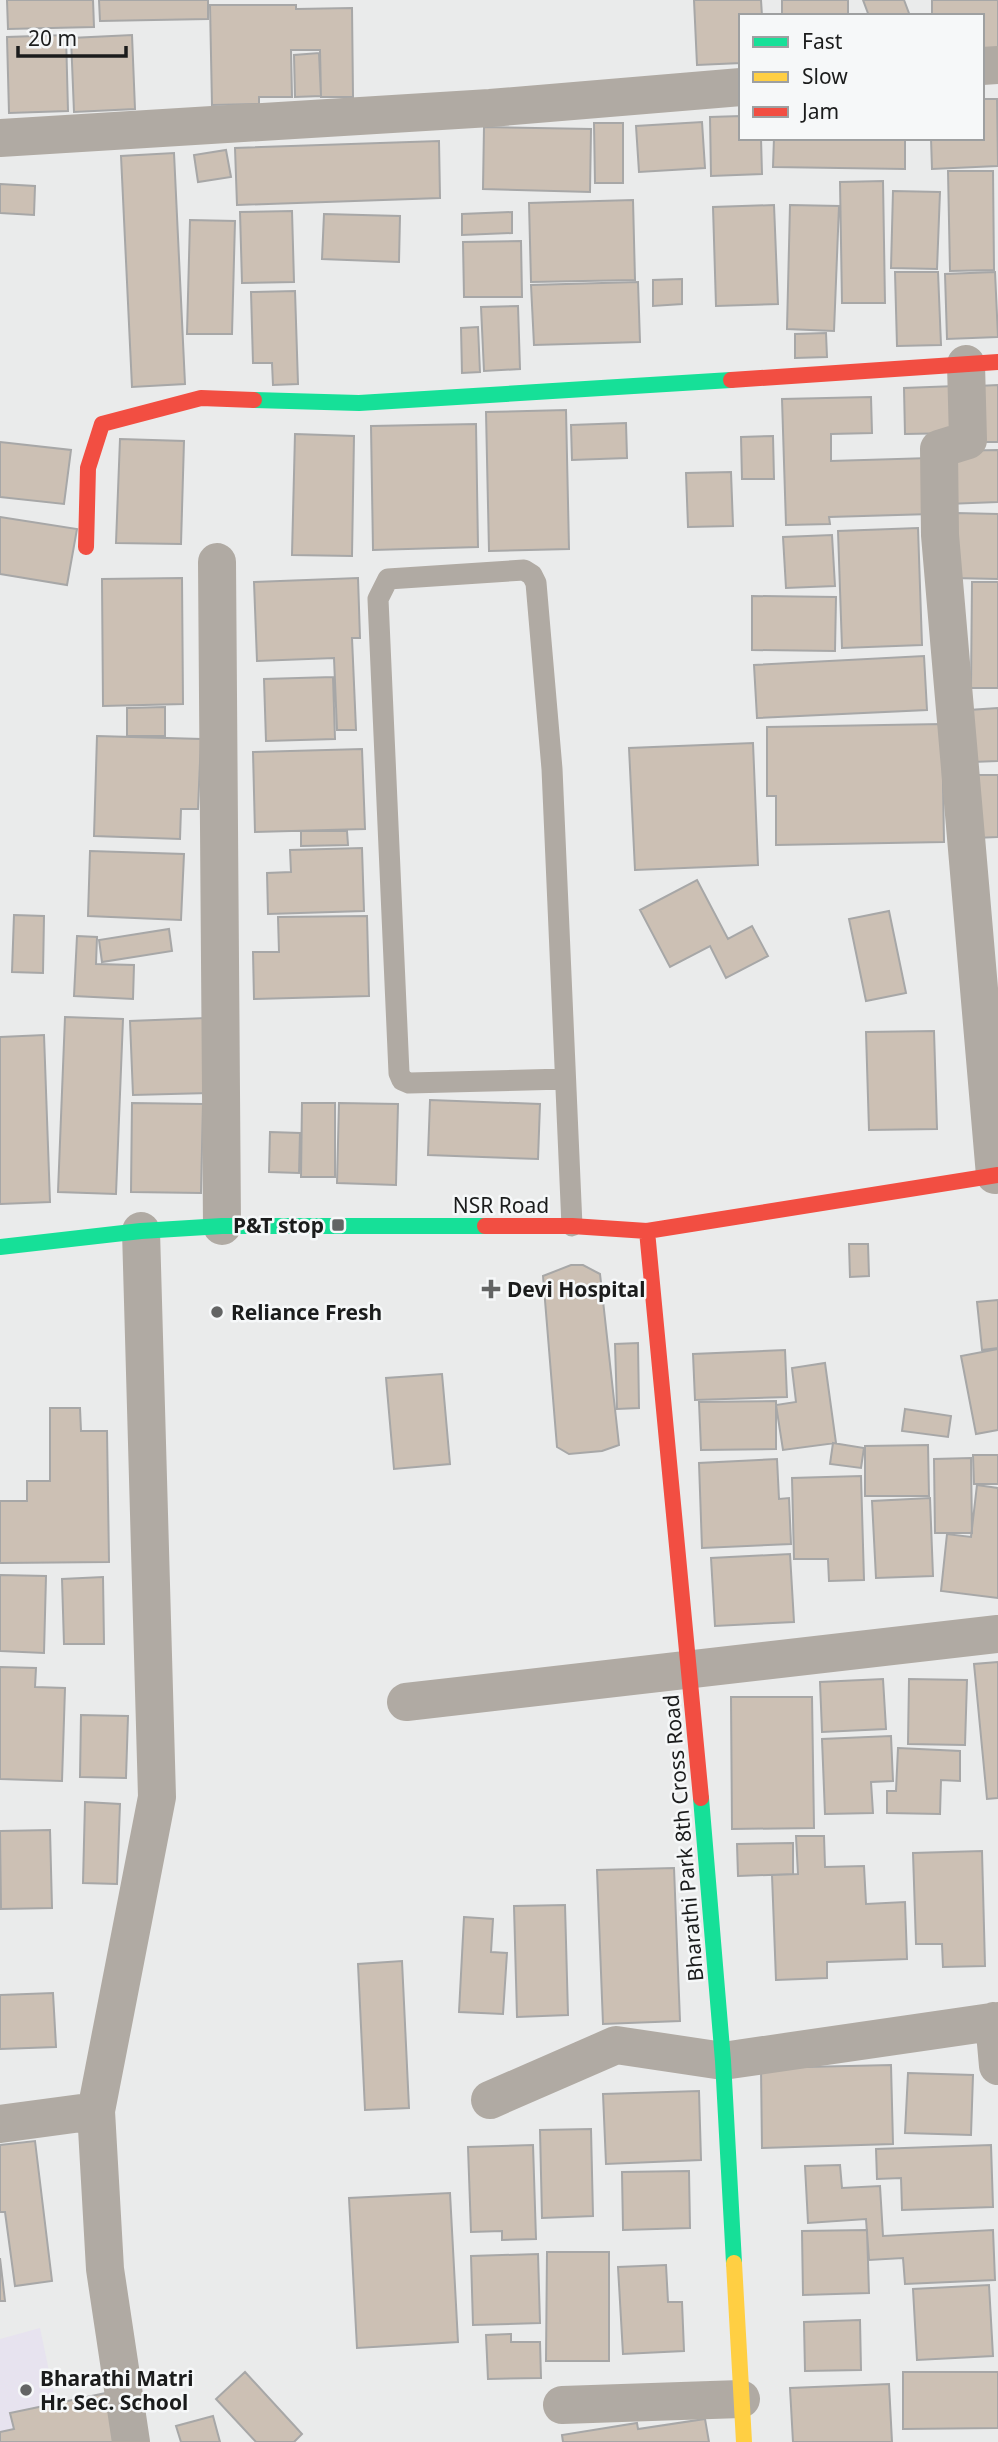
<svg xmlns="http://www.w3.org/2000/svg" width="998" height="2442" font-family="'Noto Sans',sans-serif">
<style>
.education{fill:#e7e3ef}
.building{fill:#ccc0b4;stroke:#a7a7a7;stroke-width:2}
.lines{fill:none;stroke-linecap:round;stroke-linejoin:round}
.lane{stroke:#b0aaa3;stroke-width:21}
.street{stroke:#b0aaa3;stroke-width:38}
.fast{stroke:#16e098;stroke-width:16}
.slow{stroke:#ffcf43;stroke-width:16}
.jam{stroke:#f24e42;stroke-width:16}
.poi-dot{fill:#636464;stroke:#f6f8f9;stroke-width:2.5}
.labels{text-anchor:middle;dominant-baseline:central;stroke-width:5;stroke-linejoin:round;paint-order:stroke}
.street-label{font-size:21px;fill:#1b1c1c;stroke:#f6f8f9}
.poi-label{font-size:21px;font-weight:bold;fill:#1b1c1c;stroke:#f6f8f9;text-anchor:start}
</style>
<rect width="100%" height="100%" fill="#eaebeb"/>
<path class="education" d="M40 2328 64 2442H0V2339Z"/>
<path class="building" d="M7 0H93L94 27 8 29Z
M99 0H208V19L100 21Z
M694 0H761L762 16H741V63L697 65Z
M782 0H848V16H782Z
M863 0H904L910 16H869Z
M932 0H998V50L982 51V16H932Z
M210 5H296V9L352 8 353 97H321L320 50H291L292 97H259V104L212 105Z
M66 35 68 111 9 113 7 37Z
M132 35 135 109 74 112 71 38Z
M319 53 321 96 295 97 294 55Z
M982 99H997L998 166 932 169 931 138H982Z
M741 116V138H761L762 174 711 176 710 117Z
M702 122 705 168 639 172 636 126Z
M594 123H623V183H595Z
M484 127 591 129 590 192 483 189Z
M774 138H905V169L773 167Z
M439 141 440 198 237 205 235 148Z
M226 150 231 177 198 182 194 155Z
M174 153 185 384 132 387 121 156Z
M948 171H993L994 270 950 271Z
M883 181 885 303H842L840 182Z
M0 184 35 186 34 215 0 213Z
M893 191 940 192 937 269 891 268Z
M633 200 635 280 531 282 529 203Z
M774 205 778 304 716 306 713 207Z
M790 205 839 206 834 331 787 329Z
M292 211 294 282 242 283 240 212Z
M512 212V233L462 235V214Z
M324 214 400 216 399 262 322 259Z
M190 220 235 221 232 334H187Z
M521 241 522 297H464L463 242Z
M895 272H938L941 345 897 346Z
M995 272 998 337 947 339 945 274Z
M682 279V304L653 306V280Z
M638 282 640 342 534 345 531 285Z
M295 291 298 384 273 385 272 363H253L251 292Z
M518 306 520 369 484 371 481 307Z
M478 327 480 372 462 373 461 328Z
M826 333 827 357 795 358V334Z
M998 385V442H979L978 386Z
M956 386 958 433 905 434 904 388Z
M871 397 872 433 831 434V461L930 458 931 514 829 517 830 524 786 525 782 399Z
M566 410 569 549 489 551 486 412Z
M626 423 627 458 572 460 571 425Z
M476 424 478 547 373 550 371 426Z
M295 434 354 436 352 556 292 555Z
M773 436 774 479H742L741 437Z
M120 439 184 441 181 544 116 543Z
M0 442 71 450 64 504 0 497Z
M998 450V502L947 504 946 451Z
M731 472 733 526 688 527 686 473Z
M956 513 998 514V579L954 578Z
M0 517 77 529 67 585 0 574Z
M918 528 922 645 842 648 838 531Z
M832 535 835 586 786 588 783 537Z
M182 578 183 704 103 706 102 579Z
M358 578 360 638H352L356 730H337L334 658 257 661 254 582Z
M972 582H998V688H971Z
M752 596 836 597 835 651 752 650Z
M924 656 927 710 757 718 754 665Z
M333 677 335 739 266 741 264 679Z
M165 707V736H127V708Z
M998 708V761L972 762 969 710Z
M942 724 944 842 776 845V796H767V727Z
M97 736 201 739 198 809H181L180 839 94 836Z
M753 743 758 865 635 870 629 748Z
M362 749 365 829 255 832 253 752Z
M973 775H998V837L975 838Z
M301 831H347L348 845 301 846Z
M362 848 364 911 268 914 267 873 291 872 290 850Z
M90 851 184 854 181 920 88 916Z
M697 880 728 939 752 926 768 956 726 978 710 946 670 967 640 910Z
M889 911 906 993 866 1001 849 919Z
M14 915 44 916 43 973 12 972Z
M367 916 369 996 254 999 253 952H279L278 917Z
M169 929 172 951 102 962 99 940Z
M77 936 97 937 96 964 134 965 133 999 74 996Z
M65 1017 123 1019 116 1194 58 1192Z
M206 1018 209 1093 133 1095 130 1021Z
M934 1031 937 1129 869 1130 866 1032Z
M44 1035 50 1202 0 1204V1037Z
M430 1100 540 1104 538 1159 428 1155Z
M132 1103 203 1104 201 1193 131 1192Z
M302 1103H335V1177H301Z
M339 1103 398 1104 396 1185 337 1183Z
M270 1132 300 1133 299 1173 269 1172Z
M849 1244H868L869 1276 850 1277Z
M571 1265H583L600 1274 619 1445 602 1451 569 1454 557 1447 543 1276Z
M998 1300V1348L982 1350 977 1302Z
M638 1343 639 1408 617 1409 615 1344Z
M998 1349V1430L976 1434 961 1356Z
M785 1350 787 1397 695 1400 693 1354Z
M825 1363 836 1443 783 1450 776 1405 796 1402 792 1368Z
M442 1374 450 1464 394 1469 386 1378Z
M776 1401V1449L701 1450 699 1402Z
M50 1408H80L81 1431H107L109 1562 0 1563V1501H27V1481H50Z
M905 1409 951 1416 948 1437 902 1431Z
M833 1443 864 1448 861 1468 830 1464Z
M928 1445 929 1496H865V1446Z
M973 1455H998V1484H974Z
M971 1458 972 1533H935L934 1459Z
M777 1459 779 1499 789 1498 791 1544 702 1548 699 1463Z
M861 1476 864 1580 829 1581 828 1559H794L792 1478Z
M977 1485 998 1488V1598L941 1591 947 1534 971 1537Z
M930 1498 933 1576 876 1578 872 1501Z
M790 1554 794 1622 715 1626 711 1558Z
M0 1575 46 1576 44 1653 0 1651Z
M103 1577 104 1644H64L62 1579Z
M998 1662V1798L987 1799 974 1664Z
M0 1667 36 1668 35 1687 65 1688 62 1781 0 1779Z
M883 1679 886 1729 822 1732 820 1682Z
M909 1679 967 1680 965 1745 908 1744Z
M731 1697H812L814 1828 732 1829Z
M81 1715 128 1716 126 1778 80 1777Z
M891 1736 893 1781 871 1782 873 1813 825 1814 822 1739Z
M898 1748 960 1751V1781L941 1780 940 1814 887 1813V1791H896Z
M85 1802 120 1804 117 1884 83 1883Z
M50 1830 52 1908 1 1909 0 1831Z
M796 1836H824L825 1867 864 1866 866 1904 905 1902 907 1959 827 1962V1978L776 1980 772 1875 798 1874Z
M793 1843V1874L738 1876 737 1844Z
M982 1851 985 1966 943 1967 942 1944H916L913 1853Z
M674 1868 680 2021 603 2024 597 1870Z
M565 1905 568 2015 517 2017 514 1906Z
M464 1917 493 1919 491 1952 507 1953 503 2014 459 2012Z
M402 1961 409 2108 365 2110 358 1964Z
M53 1993 56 2047 0 2049V1995Z
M891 2065 893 2144 762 2148 761 2068Z
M908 2073 973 2075 971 2135 905 2133Z
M699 2091 701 2160 606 2164 603 2094Z
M591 2129 593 2216 542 2218 540 2130Z
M35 2141 52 2281 15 2286 5 2212H0V2145Z
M533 2145 536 2239 502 2240V2231L471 2232 468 2147Z
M991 2145 993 2207 902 2210 901 2178 877 2179 876 2149Z
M840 2165 842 2188 880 2186 883 2236 993 2230 995 2280 905 2284 903 2258 869 2260 866 2219 808 2223 805 2166Z
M689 2171 690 2228 623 2230 622 2172Z
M450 2193 458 2342 357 2348 349 2198Z
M867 2230 869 2293 803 2295 802 2231Z
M547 2252H609V2361H546Z
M538 2254 540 2323 473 2325 471 2256Z
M0 2258 5 2301H0Z
M666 2265 668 2302H682L684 2351 623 2354 618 2267Z
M989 2285 993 2356 917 2360 913 2289Z
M860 2320 861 2370 805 2371 804 2322Z
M511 2334V2342H540L541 2378 488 2379 486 2335Z
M245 2372 302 2434 294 2442H256L216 2399Z
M903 2372H998V2428L903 2429Z
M889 2384 892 2442H793L790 2388Z
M106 2393 116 2442H0V2432L14 2429 10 2413Z
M213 2416 220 2442H181L176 2426Z
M705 2419 709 2442H563L562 2435 637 2423 638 2429Z"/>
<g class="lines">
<path class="lane" d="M565 1079 409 1083 402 1080 399 1073 378 599 388 579 524 570 532 575 536 583 552 769 572 1226"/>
<path class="street" d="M982 66 998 65
M0 138 490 108 741 87
M966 364 968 440 939 449 940 535 995 1175
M217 562 222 1226
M406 1702 998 1634
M994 2021 998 2066
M490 2100 616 2045 723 2061 998 2021
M96 2111 105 2269 131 2442
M0 2124 96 2111 157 1797 141 1231
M562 2405 741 2399"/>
<path class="fast" d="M254 400 359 403 731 380
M0 1247 141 1231 222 1226H485
M701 1798 723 2061 734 2263"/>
<path class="slow" d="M734 2263 744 2442"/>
<path class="jam" d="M731 380 998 362
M86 547 88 468 102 424 201 398 254 400
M485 1226H572L647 1231 998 1175
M647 1231 701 1798"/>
</g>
<g class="poi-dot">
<rect x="331" y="1218" width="14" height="14" rx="3.5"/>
<path d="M487.5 1278.5h7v7h7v7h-7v7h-7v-7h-7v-7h7z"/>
<circle cx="217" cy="1312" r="7"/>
<circle cx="26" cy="2390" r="7"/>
</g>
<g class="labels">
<g class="street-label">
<text x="501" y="1205">NSR Road</text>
<text transform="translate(683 1838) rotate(-95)">Bharathi Park 8th Cross Road</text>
</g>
<g class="poi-label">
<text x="324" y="1225" text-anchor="end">P&amp;T stop</text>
<text x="507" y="1289">Devi Hospital</text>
<text x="231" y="1312">Reliance Fresh</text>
<text x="40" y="2378">Bharathi Matri<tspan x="40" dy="24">Hr. Sec. School</tspan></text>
</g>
</g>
<rect x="739" y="14" width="245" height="126" fill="#f6f8f9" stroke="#9ea0a1" stroke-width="2"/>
<rect x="753" y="37" width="35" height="10" fill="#16e098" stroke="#9ea0a1" stroke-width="2"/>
<text x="802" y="49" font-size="21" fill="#1b1c1c">Fast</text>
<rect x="753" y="72" width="35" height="10" fill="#ffcf43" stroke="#9ea0a1" stroke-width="2"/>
<text x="802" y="84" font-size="21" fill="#1b1c1c">Slow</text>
<rect x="753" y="107" width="35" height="10" fill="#f24e42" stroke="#9ea0a1" stroke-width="2"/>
<text x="802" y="119" font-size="21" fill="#1b1c1c">Jam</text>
<path d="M18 46v10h108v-10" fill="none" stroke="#1b1c1c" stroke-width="3.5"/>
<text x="28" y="46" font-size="21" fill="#1b1c1c" stroke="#f6f8f9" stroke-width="5" paint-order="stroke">20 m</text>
</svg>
